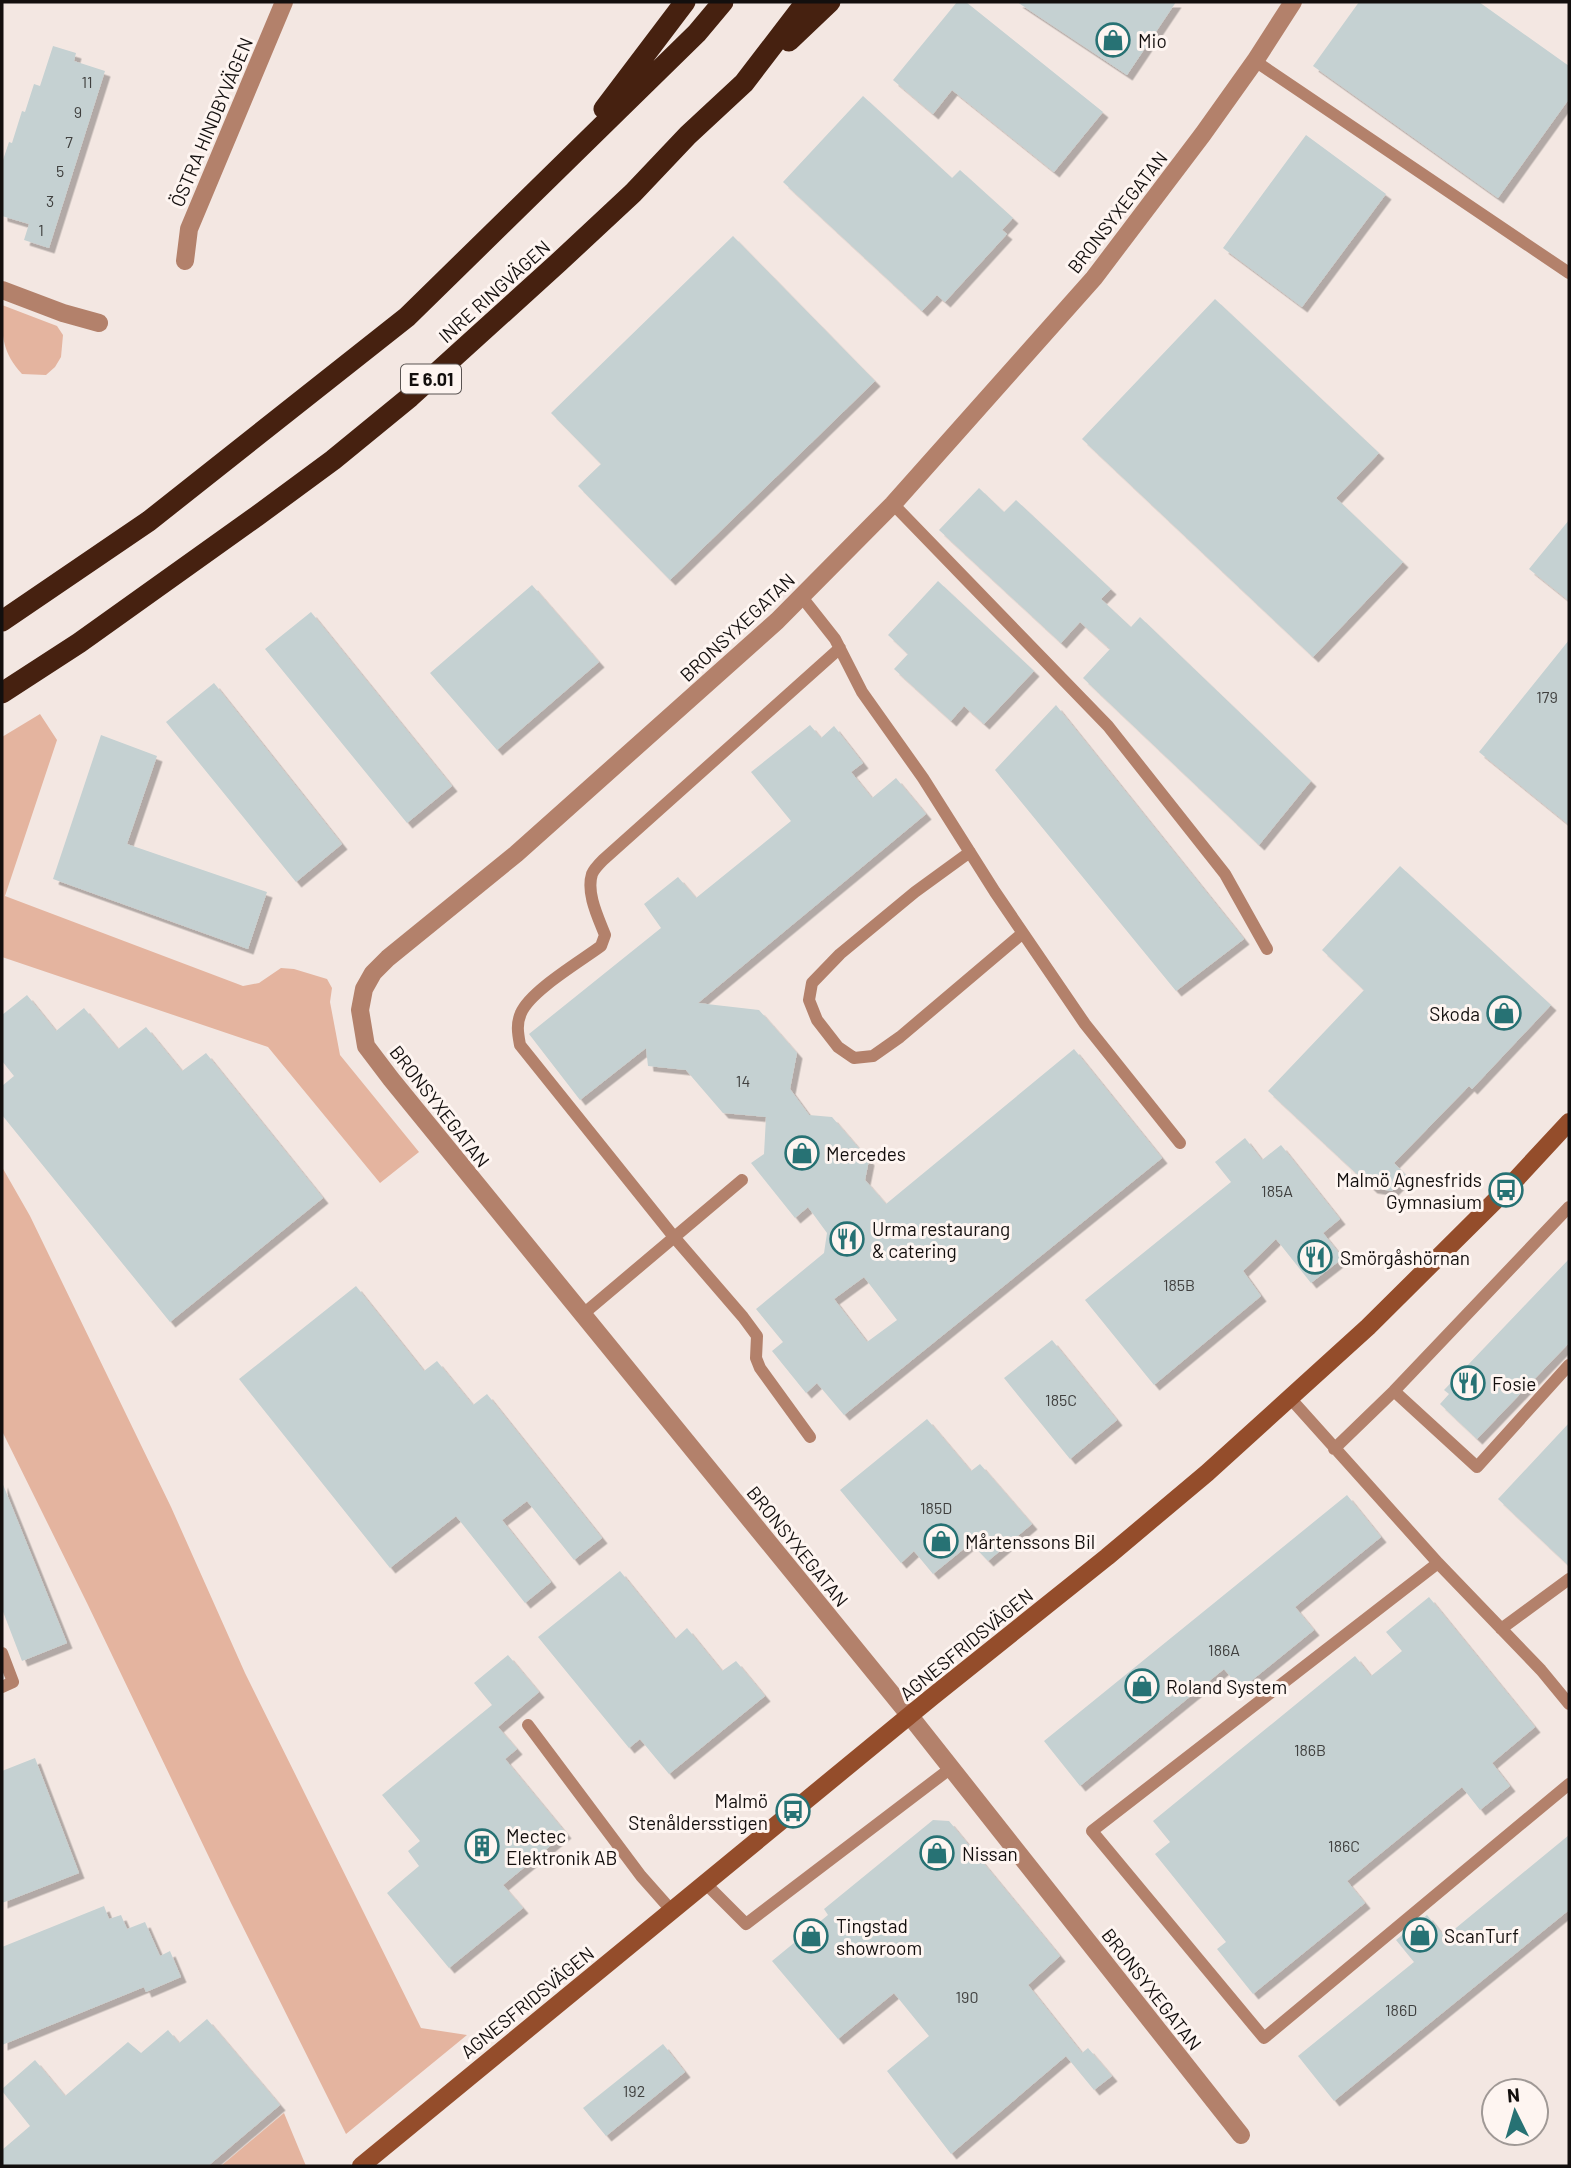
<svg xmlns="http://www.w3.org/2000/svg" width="1571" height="2168" font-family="Barlow,sans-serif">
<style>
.green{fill:#e4b49f}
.building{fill:#c5d1d2;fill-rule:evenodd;filter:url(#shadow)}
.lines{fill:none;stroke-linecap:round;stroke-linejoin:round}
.service{stroke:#b3816b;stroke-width:12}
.minor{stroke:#b3816b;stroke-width:18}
.secondary{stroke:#944d2b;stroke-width:18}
.motorway{stroke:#462110;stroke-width:21}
.labels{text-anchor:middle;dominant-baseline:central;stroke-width:6;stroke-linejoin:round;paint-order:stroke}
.number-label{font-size:16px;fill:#40403f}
.shield{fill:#fef5f1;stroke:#5a5452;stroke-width:2}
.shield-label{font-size:18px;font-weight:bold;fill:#130f0e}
.poi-label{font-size:19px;fill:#130f0e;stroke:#fef5f1;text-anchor:start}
.street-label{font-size:19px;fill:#130f0e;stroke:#fef5f1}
</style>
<defs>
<filter id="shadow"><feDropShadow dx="5.5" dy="5.5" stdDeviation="0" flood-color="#0004"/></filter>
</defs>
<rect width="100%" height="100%" fill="#f3e7e2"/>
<path class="green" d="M2 305 57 326 63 335 61 357 55 367 46 375 22 374C1 351 2 334 2 305Z
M40 714 57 740 5 896 243 986 259 983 281 968 294 969 327 979 332 988 330 1002 340 1055 419 1152 380 1183 268 1047 2 957V737Z
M2 1167 30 1216 171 1507 245 1673 421 2028 467 2035 346 2134 231 1903 87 1603 2 1431Z
M284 2113 306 2166H221Z"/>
<path class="building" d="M957 2H966L1103 112 1054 172 952 90 933 114 893 80Z
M1017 2H1176L1127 75Z
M1359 2H1479L1569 66V99L1498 198 1313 66Z
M53 46 76 53 74 61 105 71 49 248 24 240 29 224 2 216V163L9 142 12 143 22 111 25 112 34 84 40 86Z
M863 96 952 178 960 170 1013 218 1002 230 1007 234 945 302 937 295 922 311 783 182Z
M1306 135 1386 194 1302 307 1223 248Z
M733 236 875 381 670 580 578 486 601 464 551 413Z
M1215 299 1379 453 1336 498 1403 562 1313 657 1082 439Z
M979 488 1004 512 1016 500 1111 589 1101 599 1131 627 1140 617 1311 781 1259 845 1083 678 1110 649 1080 622 1061 643 939 530Z
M1569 520V601L1529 569Z
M938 581 1034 671 984 724 964 706 951 721 894 669 908 654 888 635Z
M532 585 599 662 497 750 430 673Z
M311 612 452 786 407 823 265 649Z
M1569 640V825L1479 752Z
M214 683 342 844 296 882 166 722Z
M1056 705 1244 939 1176 991 995 770Z
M810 725 821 738 834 726 863 763 851 772 872 798 896 778 926 814 698 1003 759 1010 797 1053 790 1089 809 1115 832 1117 869 1160 865 1180 886 1204 1074 1049 1162 1158 844 1415 817 1383 806 1393 772 1351 783 1342 756 1309 824 1253 827 1233 808 1207 795 1218 751 1163 764 1154 766 1117 723 1113 686 1070 648 1066 646 1048 580 1100 529 1034 661 928 644 904 678 877 696 898 791 821 751 772ZM864 1277 897 1320 867 1342 834 1299Z
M101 735 157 756 127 844 267 892 248 949 53 879Z
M1400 866 1551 1005 1472 1089 1469 1086 1394 1163 1407 1176 1392 1191 1372 1188 1268 1091 1364 990 1322 950Z
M27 995 56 1031 84 1008 118 1049 146 1027 182 1071 206 1053 323 1198 170 1322 2 1115V1086L14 1076 2 1061V1015Z
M1245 1138 1262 1160 1281 1145 1340 1219 1323 1233 1343 1258 1311 1283 1276 1239 1243 1271 1261 1296 1154 1385 1085 1300 1231 1182 1215 1162Z
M1569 1259V1343L1477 1439 1440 1404 1449 1394 1444 1390Z
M356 1286 424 1371 437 1361 473 1405 487 1394 602 1538 574 1560 527 1501 502 1520 551 1582 525 1603 456 1516 390 1568 239 1379Z
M1052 1340 1117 1420 1070 1459 1004 1378Z
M927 1419 971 1471 980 1464 1032 1524 988 1561 971 1543 933 1574 914 1551 901 1563 840 1490Z
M1569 1423V1566L1498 1499Z
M2 1482 67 1643 22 1661 2 1609Z
M1347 1495 1381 1537 1295 1607 1314 1630 1241 1689 1224 1669 1080 1786 1044 1741Z
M620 1571 675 1639 687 1628 722 1671 736 1661 765 1696 669 1774 640 1739 629 1748 538 1637Z
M1429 1597 1535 1727 1492 1763 1510 1786 1480 1810 1462 1787 1347 1881 1365 1903 1253 1994 1217 1949 1226 1942 1155 1854 1170 1842 1153 1821 1355 1656 1371 1676 1402 1651 1386 1632Z
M508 1655 539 1692 498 1727 517 1749 505 1759 566 1833 503 1885 523 1908 449 1968 387 1893 419 1866 408 1851 420 1841 382 1795 492 1705 474 1683Z
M35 1758 79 1873 2 1903V1771Z
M933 1820 949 1821 1060 1956 1028 1985 1082 2053 1088 2048 1112 2076 1094 2090 1066 2056 951 2154 887 2071 929 2036 894 1993 838 2039 772 1961 828 1915 824 1909Z
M1569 1835V1910L1334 2101 1298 2056 1414 1962 1396 1940 1427 1915 1445 1937Z
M104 1906 109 1919 121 1915 127 1929 145 1922 160 1956 170 1951 181 1977 146 1992 144 1987 2 2045V1947Z
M207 2019 280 2105 208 2166H2V2150L30 2126 2 2091V2089L35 2060 65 2096 128 2042 141 2053 168 2030 179 2043Z
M663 2044 685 2072 606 2136 583 2108Z"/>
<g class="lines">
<path class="service" d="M1255 61 1569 273
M893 504 1108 726 1225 874 1267 949
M801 596 835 639 862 692 923 778 995 892 1085 1024 1180 1143
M970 852 915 892 840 954 812 983 809 1000 817 1020 838 1047 854 1058 873 1056 900 1037 1023 933
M582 1315 742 1180
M1394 1391 1477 1467 1569 1365
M1290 1398 1438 1563 1541 1670 1569 1704
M810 1437 760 1368 756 1358 757 1336 743 1317 674 1237 520 1045C518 1034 516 1024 521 1013 530 991 581 961 601 946L605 935C598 917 586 893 592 874 594 869 599 864 603 860L840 648
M1334 1449 1394 1391 1569 1207
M1438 1563 1092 1831 1264 2038 1569 1784
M1501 1629 1569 1579
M2 1653 13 1682 2 1687
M528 1725 641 1876 672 1911
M705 1883 746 1924 951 1768"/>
<path class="minor" d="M185 261 189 229 284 2
M2 290 63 313 99 323
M1241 2135 910 1716 391 1079 366 1046 360 1010 364 989 373 973 388 958 516 854 777 621 893 504 1094 278 1203 134 1255 61 1293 2"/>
<path class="secondary" d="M361 2166 932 1697 1107 1557 1207 1473 1368 1327 1506 1190 1569 1122"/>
<path class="motorway" d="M789 41 830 2
M604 109 685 2
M2 621 149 521 407 317 697 33 723 2
M2 693 79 643 257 516 333 460 410 397 559 262 633 193 688 135 744 83 806 2"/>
</g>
<defs>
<symbol id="shop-ring" viewBox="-11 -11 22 22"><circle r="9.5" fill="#fef5f1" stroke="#277274" stroke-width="1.5"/><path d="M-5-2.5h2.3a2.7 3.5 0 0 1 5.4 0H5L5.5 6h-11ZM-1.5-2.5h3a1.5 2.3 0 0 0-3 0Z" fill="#277274"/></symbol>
<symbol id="bus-ring" viewBox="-11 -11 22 22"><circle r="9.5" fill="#fef5f1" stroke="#277274" stroke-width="1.5"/><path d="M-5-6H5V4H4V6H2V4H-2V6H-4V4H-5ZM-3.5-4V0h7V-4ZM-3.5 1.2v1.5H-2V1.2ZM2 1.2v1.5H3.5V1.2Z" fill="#277274"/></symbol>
<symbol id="restaurant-ring" viewBox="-11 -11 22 22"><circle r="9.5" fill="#fef5f1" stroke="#277274" stroke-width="1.5"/><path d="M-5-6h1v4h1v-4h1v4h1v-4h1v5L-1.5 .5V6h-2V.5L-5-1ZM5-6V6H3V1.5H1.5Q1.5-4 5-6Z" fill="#277274"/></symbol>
<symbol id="building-ring" viewBox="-11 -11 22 22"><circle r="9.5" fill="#fef5f1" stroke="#277274" stroke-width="1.5"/><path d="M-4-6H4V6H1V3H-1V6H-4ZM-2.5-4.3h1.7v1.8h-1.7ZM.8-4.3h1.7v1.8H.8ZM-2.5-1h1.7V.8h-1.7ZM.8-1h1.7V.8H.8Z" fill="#277274"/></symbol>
</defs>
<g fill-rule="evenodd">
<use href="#shop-ring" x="1094" y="21" width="38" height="38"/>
<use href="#shop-ring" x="1485" y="994" width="38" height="38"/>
<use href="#shop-ring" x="783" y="1134" width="38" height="38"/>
<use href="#bus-ring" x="1487" y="1171" width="38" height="38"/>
<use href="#restaurant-ring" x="828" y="1220" width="38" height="38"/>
<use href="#restaurant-ring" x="1296" y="1238" width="38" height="38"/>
<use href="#restaurant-ring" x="1449" y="1364" width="38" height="38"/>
<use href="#shop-ring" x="922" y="1522" width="38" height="38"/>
<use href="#shop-ring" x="1123" y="1667" width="38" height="38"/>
<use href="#bus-ring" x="774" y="1792" width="38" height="38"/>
<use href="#building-ring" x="463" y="1827" width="38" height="38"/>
<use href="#shop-ring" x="918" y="1834" width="38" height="38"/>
<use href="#shop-ring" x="1401" y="1916" width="38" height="38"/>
<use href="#shop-ring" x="792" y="1917" width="38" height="38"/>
</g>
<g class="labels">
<g class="number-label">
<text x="87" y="81">11</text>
<text x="78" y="111">9</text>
<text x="69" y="141">7</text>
<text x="60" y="170">5</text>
<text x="50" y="200">3</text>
<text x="41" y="229">1</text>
<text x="1547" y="696">179</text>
<text x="743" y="1080">14</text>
<text x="1277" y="1190">185A</text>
<text x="1179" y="1284">185B</text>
<text x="1061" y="1399">185C</text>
<text x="936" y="1507">185D</text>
<text x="1224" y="1649">186A</text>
<text x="1310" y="1749">186B</text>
<text x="1344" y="1845">186C</text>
<text x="967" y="1996">190</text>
<text x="1401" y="2009">186D</text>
<text x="634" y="2090">192</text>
</g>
<rect class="shield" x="401" y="364.5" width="60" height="29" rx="5"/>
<g class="shield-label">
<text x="431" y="379">E 6.01</text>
</g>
<g class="poi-label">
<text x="1138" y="40">Mio</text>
<text x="1480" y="1013" text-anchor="end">Skoda</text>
<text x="826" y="1153">Mercedes</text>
<text x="1482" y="1179" text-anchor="end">Malmö Agnesfrids<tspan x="1482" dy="22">Gymnasium</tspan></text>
<text x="872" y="1228">Urma restaurang<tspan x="872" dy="22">&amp; catering</tspan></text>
<text x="1340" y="1257">Smörgåshörnan</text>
<text x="1492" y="1383">Fosie</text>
<text x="965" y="1541">Mårtenssons Bil</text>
<text x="1166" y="1686">Roland System</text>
<text x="768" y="1800" text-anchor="end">Malmö<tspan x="768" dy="22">Stenåldersstigen</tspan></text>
<text x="506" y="1835">Mectec<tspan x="506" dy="22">Elektronik AB</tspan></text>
<text x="962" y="1853">Nissan</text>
<text x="836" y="1925">Tingstad<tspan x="836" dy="22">showroom</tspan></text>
<text x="1444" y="1935">ScanTurf</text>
</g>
<g class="street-label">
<text transform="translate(211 122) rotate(-67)">ÖSTRA HINDBYVÄGEN</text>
<text transform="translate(1117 212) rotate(-52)">BRONSYXEGATAN</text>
<text transform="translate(494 291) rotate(-42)">INRE RINGVÄGEN</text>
<text transform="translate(737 627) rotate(-43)">BRONSYXEGATAN</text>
<text transform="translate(440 1106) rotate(52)">BRONSYXEGATAN</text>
<text transform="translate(798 1546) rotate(51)">BRONSYXEGATAN</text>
<text transform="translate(966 1644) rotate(-39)">AGNESFRIDSVÄGEN</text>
<text transform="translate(1152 1989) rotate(52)">BRONSYXEGATAN</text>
<text transform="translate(527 2002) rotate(-39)">AGNESFRIDSVÄGEN</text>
</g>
</g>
<rect width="1571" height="2168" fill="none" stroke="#130f0e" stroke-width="7"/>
<g transform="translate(1515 2112) rotate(355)"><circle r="33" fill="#fef5f1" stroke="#a09996" stroke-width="2"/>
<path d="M0-5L12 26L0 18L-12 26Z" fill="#277274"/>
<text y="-10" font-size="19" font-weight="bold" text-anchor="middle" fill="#130f0e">N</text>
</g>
</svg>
